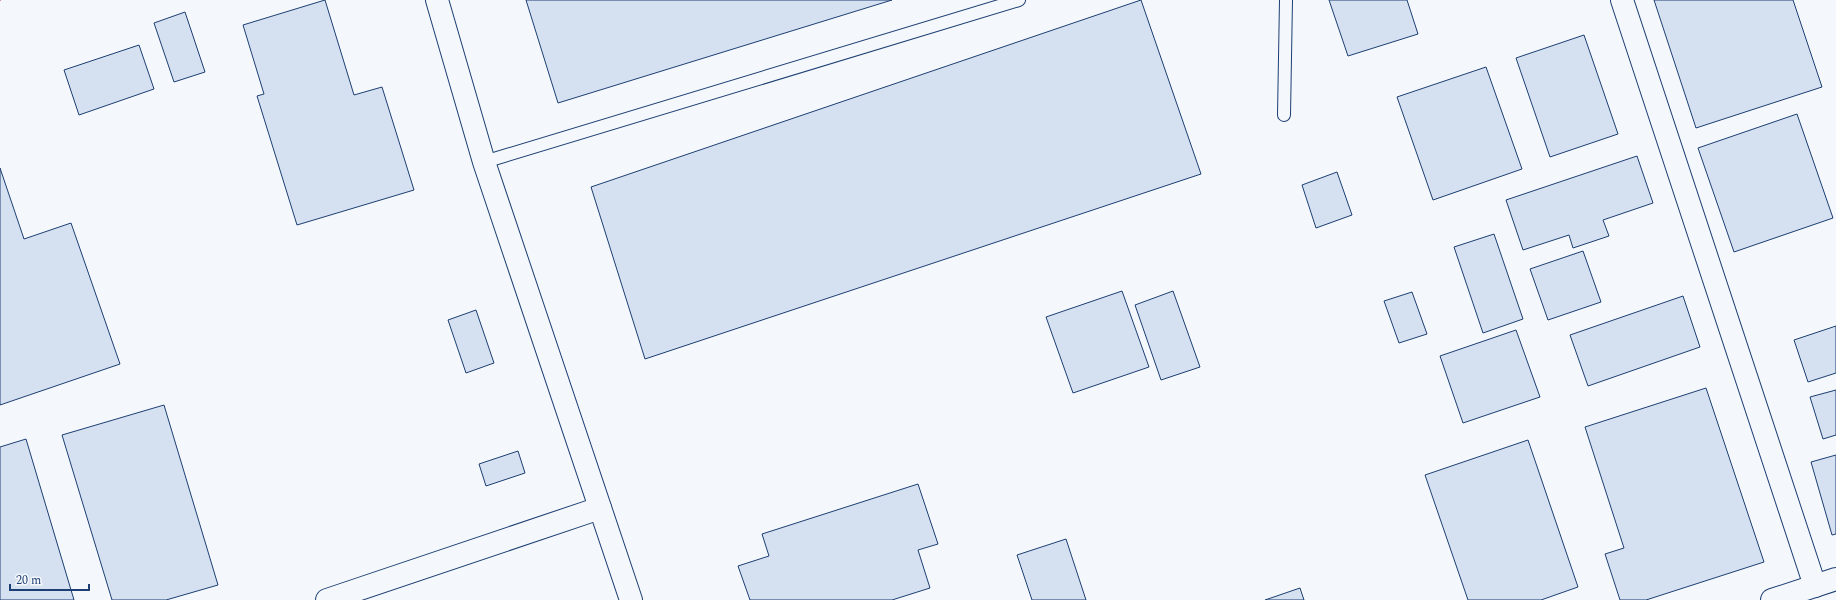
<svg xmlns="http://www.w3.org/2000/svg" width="1836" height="600" font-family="Spectral,serif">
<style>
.building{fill:#d5e0f0;stroke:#1d3f73}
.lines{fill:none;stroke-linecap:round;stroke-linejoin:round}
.service-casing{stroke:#1d3f73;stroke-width:14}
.minor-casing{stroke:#1d3f73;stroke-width:24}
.tertiary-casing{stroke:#1d3f73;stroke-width:24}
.service{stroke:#f4f7fb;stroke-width:12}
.minor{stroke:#f4f7fb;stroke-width:22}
.tertiary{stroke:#f4f7fb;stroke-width:22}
.power{stroke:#c62828;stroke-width:1;stroke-dasharray:14 3 2 3;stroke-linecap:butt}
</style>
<rect width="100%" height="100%" fill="#f4f7fb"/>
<path class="building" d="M325 0 354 95 382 87 414 190 297 225 257 96 264 94 243 25Z
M526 0H892L558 103Z
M1141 0 1201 174 645 359 591 187Z
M1329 0H1407L1418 34 1348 56Z
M1654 0H1793L1822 87 1696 128Z
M185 12 205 72 174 82 154 23Z
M1584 35 1618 134 1550 157 1516 58Z
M139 45 154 89 79 115 64 70Z
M1486 67 1522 169 1433 200 1397 97Z
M1797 114 1833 218 1734 252 1698 148Z
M1637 156 1653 203 1603 220 1609 236 1573 248 1569 235 1523 250 1506 200Z
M0 168 24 239 71 223 120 364 0 405Z
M1337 172 1352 215 1316 228 1302 185Z
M1494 234 1523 319 1483 333 1454 247Z
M1583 251 1601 302 1548 320 1530 269Z
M1122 291 1149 367 1073 393 1046 317Z
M1173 291 1200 367 1161 380 1135 305Z
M1412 292 1427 334 1399 343 1384 301Z
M1683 296 1700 347 1588 386 1570 335Z
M476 310 494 363 466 373 448 320Z
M1836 326V373L1808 382 1794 340Z
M1516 330 1540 397 1463 423 1440 356Z
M1706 388 1764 562 1646 600H1620L1605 554 1624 548 1585 427Z
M1836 390V435L1823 439 1810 397Z
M164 405 218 585 166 600H112L62 435Z
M26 439 74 600H0V447Z
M1528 440 1578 587 1541 600H1468L1425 475Z
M518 451 525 473 486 486 479 464Z
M1836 455V534L1832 535 1811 462Z
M918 484 938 544 918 550 930 588 892 600H750L738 566 769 556 762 534Z
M1066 539 1086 600H1032L1017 555Z
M1300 588 1304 600H1265Z"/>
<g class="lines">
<defs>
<path id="service" d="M1284 115 1286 0
M484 162 1019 0"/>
<path id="minor" d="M1622 0 1815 586
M327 600 600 508"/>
<path id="tertiary" d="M437 0 484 162 631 600
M1772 600 1836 579"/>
</defs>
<use href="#service" class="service-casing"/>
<use href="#minor" class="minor-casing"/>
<use href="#tertiary" class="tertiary-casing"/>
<use href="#service" class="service"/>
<use href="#minor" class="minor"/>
<use href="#tertiary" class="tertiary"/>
<path class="power" d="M0 0H1"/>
</g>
<path d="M10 584v6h79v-6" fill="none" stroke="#1d3f73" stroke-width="2"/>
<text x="16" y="584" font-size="12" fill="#1d3f73" stroke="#f4f7fb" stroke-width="3" paint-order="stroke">20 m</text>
</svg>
